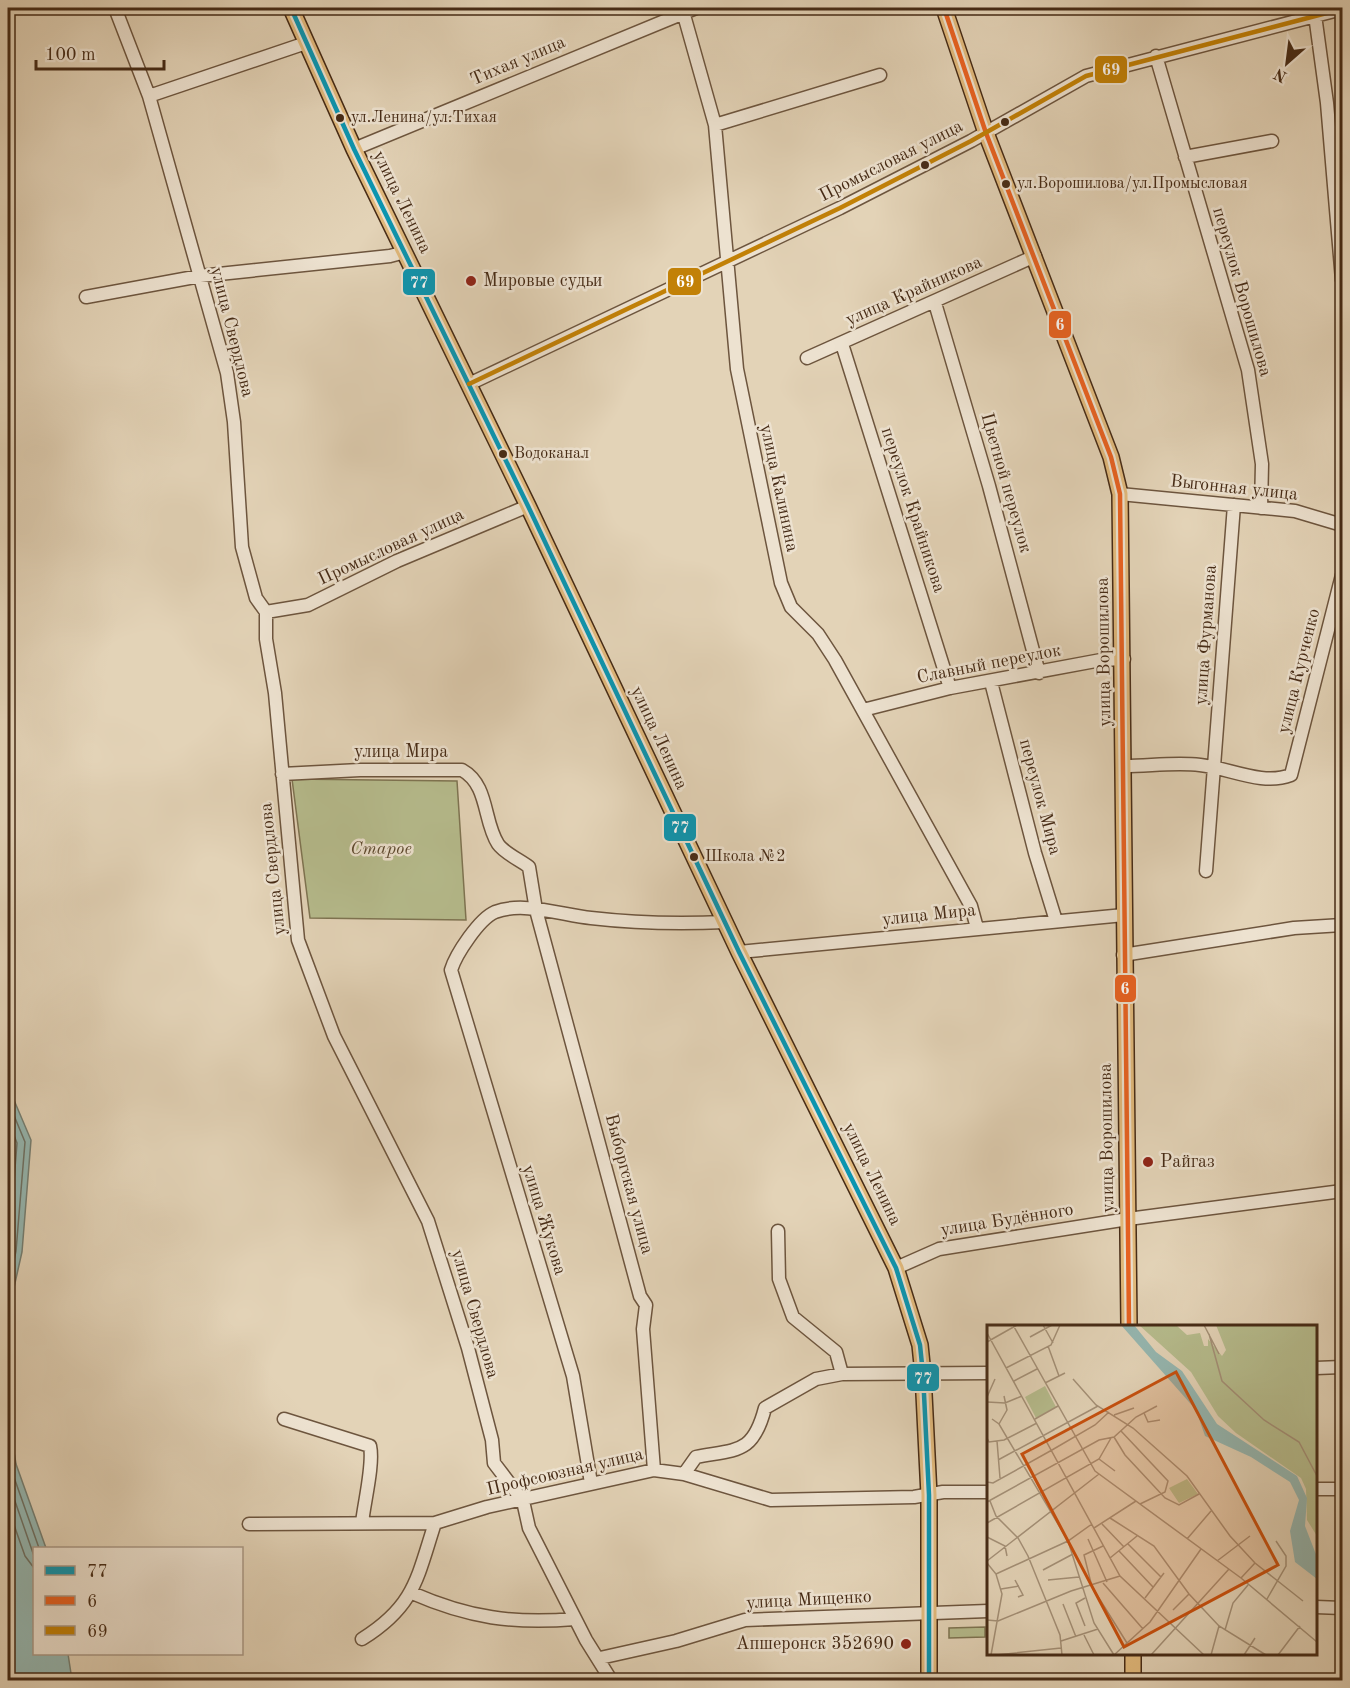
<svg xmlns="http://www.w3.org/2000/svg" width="1350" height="1688" font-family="'Old Standard TT',serif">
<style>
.green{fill:#b6bc8d;stroke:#7e7452;stroke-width:1.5}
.water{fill:#95b7b1;stroke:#757f73;stroke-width:1.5}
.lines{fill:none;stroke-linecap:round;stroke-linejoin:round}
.shore{stroke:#6e7164;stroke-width:1.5}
.minor-casing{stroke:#6d553e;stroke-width:15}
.major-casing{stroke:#462b16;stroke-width:18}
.minor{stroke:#ede2d0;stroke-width:12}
.major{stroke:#e2ba7c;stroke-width:15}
.bus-1-casing{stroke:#ede2d0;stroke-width:9}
.bus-2-casing{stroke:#ede2d0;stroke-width:9}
.bus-3-casing{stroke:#ede2d0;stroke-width:9}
.bus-1{stroke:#0a96b2;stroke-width:4.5}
.bus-2{stroke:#e96221;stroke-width:4.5}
.bus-3{stroke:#c28107;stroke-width:4.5}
.bus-dot{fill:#462b16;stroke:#ede2d0;stroke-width:2}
.poi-dot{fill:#8f2418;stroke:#ede2d0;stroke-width:2}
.labels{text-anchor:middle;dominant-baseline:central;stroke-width:5;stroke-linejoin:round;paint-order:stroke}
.bus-label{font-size:16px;fill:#462b16;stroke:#ede2d0;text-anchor:start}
.street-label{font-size:18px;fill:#462b16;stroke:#ede2d0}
.poi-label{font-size:18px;fill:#462b16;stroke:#ede2d0;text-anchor:start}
.park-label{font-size:18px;font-style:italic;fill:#5c482e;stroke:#ede2d0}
.inset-road{fill:none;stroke:#a49077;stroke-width:1.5}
.view{fill:#c8500e;fill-opacity:0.15;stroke:#c8500e;stroke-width:3}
.inset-edge{fill:none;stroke:#462b16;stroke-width:3}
.line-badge{stroke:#ede2d0;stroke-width:2}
.badge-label{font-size:16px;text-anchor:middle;font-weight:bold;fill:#fff}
</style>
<rect width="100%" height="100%" fill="#e3d3b7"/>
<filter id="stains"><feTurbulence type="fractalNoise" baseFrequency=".00333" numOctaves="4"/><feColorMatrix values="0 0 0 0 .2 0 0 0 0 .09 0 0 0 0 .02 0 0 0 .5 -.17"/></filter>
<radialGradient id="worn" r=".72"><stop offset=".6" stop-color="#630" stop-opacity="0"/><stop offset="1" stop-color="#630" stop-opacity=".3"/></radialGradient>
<path class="green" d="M292 779 457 781 466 920 310 918Z
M985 1627V1637L949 1638V1628Z"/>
<path class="water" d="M8 1086 31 1140 22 1252 8 1314Z
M8 1414 16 1464 46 1548H34V1654H68L72 1680H8Z"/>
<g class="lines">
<path class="shore" d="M8 1101 25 1142 16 1251 8 1288
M8 1120 17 1143 8 1256
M8 1450 10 1466 39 1548
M8 1481 34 1556
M8 1508 25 1556 34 1568"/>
<defs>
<path id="minor" d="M115 8 149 96 227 373 234 422 242 547 256 598 266 612V639L275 693 298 940 334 1036 428 1221 468 1348 492 1440 494 1463 523 1501 529 1528 586 1640 611 1680
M682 8 715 125 737 369 781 583 791 607 818 634 835 660 971 906 977 928
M1315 15 1327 103 1342 280
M1156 56 1248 370 1262 464 1261 508
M149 96 306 43
M715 125 880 75
M354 149 696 8
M1185 157 1272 141
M86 297 200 276 390 256 405 252
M935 303 989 486 1039 673
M842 344 950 688
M807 358 1035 256
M469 384 840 208 971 141 1086 76 1342 9
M1120 494 1295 511 1342 525
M266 612 308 605 397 561 528 506
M991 682 1035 853 1056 921
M863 710 950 688 1101 660 1124 659
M1125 766C1149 766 1176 762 1200 765 1229 768 1262 786 1291 775L1342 575
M282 774 360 770H462C489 785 483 821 498 844 504 853 520 860 529 867L536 910 640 1296 646 1305 643 1329 654 1470
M1206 871 1234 505
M739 952 1124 915
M1123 955 1294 928 1342 925
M778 1231 779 1279 793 1317 836 1352 842 1374
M896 1268 939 1249 1128 1219 1342 1191
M1316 1368 1342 1367
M284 1419 370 1446C374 1464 364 1503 362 1523
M684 1474 696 1457C738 1449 753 1454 765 1408L816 1379 842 1374 988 1373
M591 1483 573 1376 451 970C456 954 479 919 495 912 523 901 562 915 591 918 634 923 681 924 725 922
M1316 1489H1342
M249 1524 435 1523 487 1507 654 1470 684 1474 771 1500 914 1497 943 1492H988
M412 1593C469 1618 513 1624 575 1619
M1316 1607 1342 1608
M362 1639C415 1606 417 1578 435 1523
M600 1658 676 1641 745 1620 988 1611"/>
<path id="major" d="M291 8 354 149 528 506 739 952 896 1268 920 1345 923 1374 929 1495V1680
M944 8 986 133 1111 457 1120 494 1129 1326
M1133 1654V1680"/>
</defs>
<use href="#minor" class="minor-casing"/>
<use href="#major" class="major-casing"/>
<use href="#minor" class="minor"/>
<use href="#major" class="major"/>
<defs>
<path id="bus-1" d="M291 8 354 149 528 506 739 952 896 1268 920 1345 923 1374 929 1495V1680"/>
<path id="bus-2" d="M944 8 986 133 1111 457 1120 494 1129 1326"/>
<path id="bus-3" d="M469 384 840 208 971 141 1086 76 1342 9"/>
</defs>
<use href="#bus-1" class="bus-1-casing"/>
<use href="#bus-2" class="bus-2-casing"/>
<use href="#bus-3" class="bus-3-casing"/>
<use href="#bus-1" class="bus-1"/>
<use href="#bus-2" class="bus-2"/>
<use href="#bus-3" class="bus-3"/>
</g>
<g class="bus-dot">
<circle cx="340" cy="118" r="5"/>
<circle cx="1005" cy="122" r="5"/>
<circle cx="925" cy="165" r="5"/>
<circle cx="1006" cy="184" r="5"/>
<circle cx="503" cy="454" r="5"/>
<circle cx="694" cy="857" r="5"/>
</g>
<g class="poi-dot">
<circle cx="471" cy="281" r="6"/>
<circle cx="1148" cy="1162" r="6"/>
<circle cx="906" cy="1644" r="6"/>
</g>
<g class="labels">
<g class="bus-label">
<text x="351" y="118">ул.Ленина/ул.Тихая</text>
<text x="1017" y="184">ул.Ворошилова/ул.Промысловая</text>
<text x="514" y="454">Водоканал</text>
<text x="705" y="857">Школа №2</text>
</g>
<g class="street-label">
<text transform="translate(518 61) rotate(-23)">Тихая улица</text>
<text transform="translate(891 161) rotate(-27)">Промысловая улица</text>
<text transform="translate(402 202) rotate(64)">улица Ленина</text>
<text transform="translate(914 291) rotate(-24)">улица Крайникова</text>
<text transform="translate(1242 292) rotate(74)">переулок Ворошилова</text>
<text transform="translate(232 332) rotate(76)">улица Свердлова</text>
<text transform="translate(1006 483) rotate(74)">Цветной переулок</text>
<text transform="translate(779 488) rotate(78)">улица Калинина</text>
<text transform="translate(1234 488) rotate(6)">Выгонная улица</text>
<text transform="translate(913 510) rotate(72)">переулок Крайникова</text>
<text transform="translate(391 547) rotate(-25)">Промысловая улица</text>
<text transform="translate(1206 635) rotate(-86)">улица Фурманова</text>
<text transform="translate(1104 652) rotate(-91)">улица Ворошилова</text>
<text transform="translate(989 664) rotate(-11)">Славный переулок</text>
<text transform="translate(1299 671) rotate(-76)">улица Курченко</text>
<text transform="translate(659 738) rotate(65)">улица Ленина</text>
<text x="401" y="752">улица Мира</text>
<text transform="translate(1040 797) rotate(75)">переулок Мира</text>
<text transform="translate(273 869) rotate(-96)">улица Свердлова</text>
<text transform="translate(929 915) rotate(-6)">улица Мира</text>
<text transform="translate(1107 1138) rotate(-91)">улица Ворошилова</text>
<text transform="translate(872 1174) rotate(64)">улица Ленина</text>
<text transform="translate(629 1184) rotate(75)">Выборгская улица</text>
<text transform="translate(544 1220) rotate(73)">улица Жукова</text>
<text transform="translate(1007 1220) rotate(-9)">улица Будённого</text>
<text transform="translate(475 1314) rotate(74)">улица Свердлова</text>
<text transform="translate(565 1472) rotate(-13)">Профсоюзная улица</text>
<text transform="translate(809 1600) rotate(-3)">улица Мищенко</text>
</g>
<g class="poi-label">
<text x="483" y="281">Мировые судьи</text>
<text x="1160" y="1162">Райгаз</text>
<text x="894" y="1644" text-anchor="end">Апшеронск 352690</text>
</g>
<g class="park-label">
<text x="381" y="849">Старое</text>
</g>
</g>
<g transform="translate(987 1325)">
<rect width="330" height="330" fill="#e3d3b7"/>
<path d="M152 0H189L200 10 213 8 217 21H221V14L235 31 239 25 229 0H330V211L320 195 319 164 314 153 249 108 231 91 204 47ZM58 61 69 82 49 93 38 72ZM200 154 211 169 192 178 182 163Z" fill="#b6bc8d"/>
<path d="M134 0H147L169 27 195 46 230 99 310 151 320 173 318 201 330 232V254L308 237 303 206 312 175 303 157 264 132 218 111 209 85Z" fill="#95b7b1"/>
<path class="inset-road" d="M26 0 108 146 254 253 330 317M56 0 66 18M217 0 232 29M0 8 133 251 217 330M222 9 235 56 277 95 312 117 330 151M43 12 65 0M0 17 30 0M61 21 72 51M19 43 64 20 73 0M86 54 109 80 146 103 200 151 243 211 268 238 316 276M27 56 50 44M58 58 78 48M0 72 8 54M0 77 18 78 35 71M157 88 161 97 173 95M127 90 147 83M5 94 12 99 81 216 107 298 127 330M48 94 71 81M12 99 20 85 17 71M134 106 181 156 178 167 153 179M127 112 138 130 178 173 192 180 212 169M0 113 2 117 17 115 50 98M10 116 13 153M112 134 128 146M11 135 111 81M0 157 6 158 65 125 108 100 122 87M3 176 9 191 31 213 41 231 73 310 75 330M0 177 112 115 127 112 149 92 170 81M123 193 167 221 202 269 232 301 279 330M0 198 112 134 124 113M115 199 137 222M107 203 149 176M0 212 18 221 20 231M101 214 120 257M200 214 224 186M141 219 174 252M116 221 97 230 105 262 140 318M132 226 166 262M123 233 150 211M0 236 112 149M230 236 263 211M0 238 9 249 15 269 4 330M56 245 86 229M9 249 81 216 105 199M254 253 268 238M28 255 36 270 31 272M61 255 92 252M116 258 156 304M14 264 32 261M158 273 177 248M280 274 299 241V231L289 216M76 279 89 312M186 285 202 269M0 295 11 296 84 266 133 251M98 301 89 278 98 273M238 305 246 278 261 260M97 310 107 330M74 316 111 304M9 330 74 323M127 330 163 297 214 224M164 330 242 244M224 330 232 301M257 330 268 313M291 330 313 301"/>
<path class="view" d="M189 47 291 240 137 322 35 129Z"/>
<rect width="330" height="330" class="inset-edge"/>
</g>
<g class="line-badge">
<rect x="1094" y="55" width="34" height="29" rx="6" fill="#c28107"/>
<rect x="667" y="267" width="35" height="29" rx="6" fill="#c28107"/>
<rect x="402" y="268" width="34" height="28" rx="6" fill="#0a96b2"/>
<rect x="1048" y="310" width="24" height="29" rx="6" fill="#e96221"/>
<rect x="663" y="813" width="34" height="29" rx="6" fill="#0a96b2"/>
<rect x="1114" y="974" width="23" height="29" rx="6" fill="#e96221"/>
<rect x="906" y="1363" width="34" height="29" rx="6" fill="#0a96b2"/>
</g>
<g class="badge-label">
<text x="1111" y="75">69</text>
<text x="685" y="287">69</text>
<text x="419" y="288">77</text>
<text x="1060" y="330">6</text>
<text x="680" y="833">77</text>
<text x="1125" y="994">6</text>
<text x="923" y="1384">77</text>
</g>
<rect width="1350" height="1688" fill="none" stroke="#e3d3b7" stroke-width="30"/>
<rect x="9" y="9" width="1332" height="1670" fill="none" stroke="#462b16" stroke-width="3"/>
<rect x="15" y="15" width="1320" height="1658" fill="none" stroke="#462b16" stroke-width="1.5"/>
<rect x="33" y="1547" width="210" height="108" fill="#ede2d0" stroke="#aa9986" stroke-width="1.5"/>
<rect x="45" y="1566" width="30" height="9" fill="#0a96b2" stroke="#aa9986" stroke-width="1.5"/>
<text x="87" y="1577" font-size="18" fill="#462b16">77</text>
<rect x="45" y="1596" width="30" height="9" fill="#e96221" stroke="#aa9986" stroke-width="1.5"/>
<text x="87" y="1607" font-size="18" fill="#462b16">6</text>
<rect x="45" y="1626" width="30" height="9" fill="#c28107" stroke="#aa9986" stroke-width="1.5"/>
<text x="87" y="1637" font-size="18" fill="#462b16">69</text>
<g transform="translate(1287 63) rotate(208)" stroke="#ede2d0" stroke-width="4.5" paint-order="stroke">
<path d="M0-4.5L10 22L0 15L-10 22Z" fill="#462b16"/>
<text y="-9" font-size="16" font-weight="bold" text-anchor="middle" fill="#462b16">N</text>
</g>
<path d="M36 60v9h128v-9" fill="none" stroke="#462b16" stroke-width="3"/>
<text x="45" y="60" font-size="18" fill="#462b16" stroke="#ede2d0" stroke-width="4.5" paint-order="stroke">100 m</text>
<rect width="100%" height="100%" filter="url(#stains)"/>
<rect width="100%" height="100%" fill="url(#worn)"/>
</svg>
